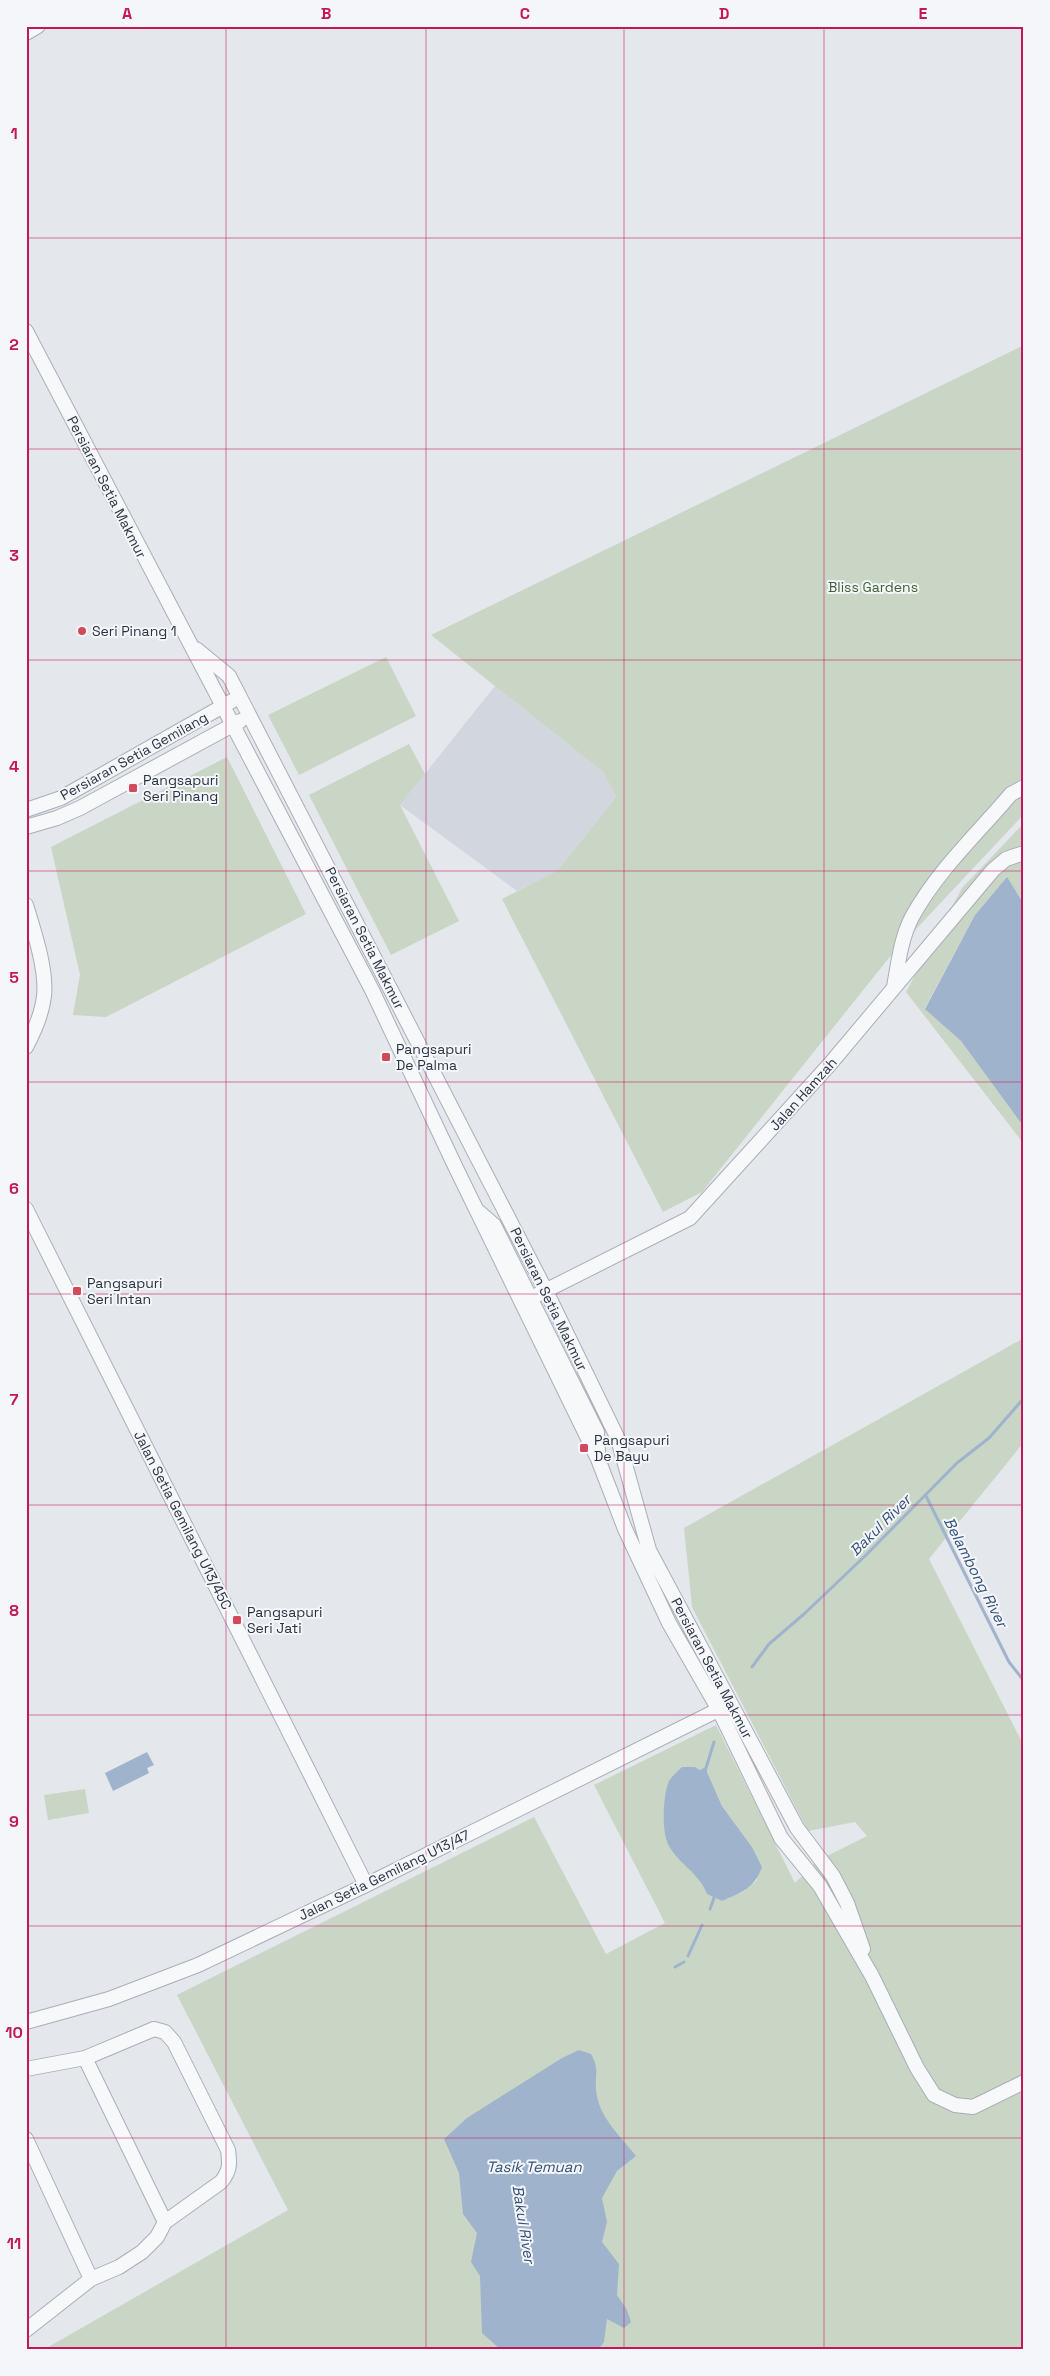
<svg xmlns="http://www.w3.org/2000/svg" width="1050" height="2376" font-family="'Space Grotesk',sans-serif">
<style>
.built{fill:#d2d6de}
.green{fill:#c9d6c5;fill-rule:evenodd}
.water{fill:#9fb4cc}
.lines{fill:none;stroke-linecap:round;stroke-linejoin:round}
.stream{stroke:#9fb4cc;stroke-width:3}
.minor-casing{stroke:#a9aeb7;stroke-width:16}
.minor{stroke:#f7f8fa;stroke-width:14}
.grid{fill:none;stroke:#c2185b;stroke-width:1;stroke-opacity:0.55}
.poi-dot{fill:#d1495b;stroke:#f4f6f9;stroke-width:2}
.labels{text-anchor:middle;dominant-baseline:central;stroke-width:4;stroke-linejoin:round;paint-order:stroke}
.street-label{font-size:14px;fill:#2b3445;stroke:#f4f6f9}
.park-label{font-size:14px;fill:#3f6138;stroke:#f4f6f9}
.poi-label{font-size:14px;fill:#2b3445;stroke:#f4f6f9;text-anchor:start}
.water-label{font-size:15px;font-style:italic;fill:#34527a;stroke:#f4f6f9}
.neatline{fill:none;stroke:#c2185b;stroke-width:2}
.grid-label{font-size:16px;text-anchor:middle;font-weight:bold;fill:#c2185b}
</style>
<rect width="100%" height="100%" fill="#e4e7ec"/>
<path class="built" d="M495 686 603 772 616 797 558 870 517 891 400 805Z"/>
<path class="green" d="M1024 345V814L888 959 702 1192 663 1212 502 899 558 870 616 797 603 772 431 635Z
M386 657 416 716 299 775 268 715Z
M409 744 425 774 400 805 459 921 391 955 309 795Z
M227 757 306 914 106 1017 73 1015 80 975 51 847Z
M1024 823V913L1022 901 1007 878 975 915 925 1008 961 1041 1021 1123H1024V1144L906 992 962 888Z
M1024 1338V1442L929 1559 1024 1746V2350H43L288 2210 177 1995 534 1817 606 1954 665 1923 594 1785 716 1725 795 1883 817 1861 867 1836 855 1822 808 1831 692 1607 684 1528ZM707 1766V1772L722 1806 752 1847 757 1880 744 1891 722 1901 707 1893 697 1876 695 1767 700 1770Z
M85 1789 89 1813 48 1820 44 1795Z"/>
<path class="water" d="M1007 877 1022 901 1024 913V1123H1021L961 1041 925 1009 975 915Z
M147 1752 154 1765 147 1768 149 1773 113 1791 105 1773Z
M707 1766V1772L722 1806 752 1847 762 1867C754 1889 742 1892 722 1901L707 1894C699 1873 679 1864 669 1846 661 1833 663 1794 669 1781 672 1776 678 1771 682 1767H695L700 1770Z
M579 2050 591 2054C601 2071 593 2079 597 2096 601 2119 622 2138 636 2156L617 2171 602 2198 607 2222 602 2242 619 2264 617 2295 627 2310 631 2322 624 2328 607 2319 604 2342 598 2350H501L482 2333 480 2276 471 2262 477 2233 463 2214 459 2173 444 2139 467 2118 562 2058Z"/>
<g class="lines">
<path class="stream" d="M926 1496 1009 1662 1024 1681
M752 1667 769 1644 804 1614 865 1556 957 1463 989 1438 1024 1398
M706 1768 714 1742
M710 1909 715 1895
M688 1956 702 1925
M675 1967 684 1962"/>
<defs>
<path id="minor" d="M26 33 38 26
M26 331 372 990 455 1166 598 1459 625 1529 669 1623 719 1710 781 1838 820 1886 872 1976 917 2068 934 2095 955 2105 973 2107 1024 2082
M196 649 229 676 546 1291 618 1439 649 1550 797 1828 833 1876 847 1903 863 1949
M26 810 61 798 232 701
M26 827 57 818 80 808 240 721
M26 905C34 931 47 970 44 996 42 1014 34 1032 26 1047
M894 987C898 964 901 938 912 917 937 871 978 833 1011 794L1024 787
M26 1209 366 1885
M479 1212 494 1225 597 1432 598 1452
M531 1298 690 1218 830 1064 993 870 1006 859 1024 853
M26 2022 109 1999 198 1965 366 1885 726 1706
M85 2058 165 2222
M26 2069 85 2058 154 2029 165 2032 174 2042 228 2150C230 2164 230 2171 221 2182L165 2222 157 2237 142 2252 119 2267 91 2279 26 2330
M26 2139 91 2279"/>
</defs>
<use href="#minor" class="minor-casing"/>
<use href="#minor" class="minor"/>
</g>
<path class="grid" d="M226 26V2350M426 26V2350M624 26V2350M824 26V2350M26 238H1024M26 449H1024M26 660H1024M26 871H1024M26 1082H1024M26 1294H1024M26 1505H1024M26 1715H1024M26 1926H1024M26 2138H1024"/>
<g class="poi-dot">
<circle cx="82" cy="631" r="5"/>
<rect x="128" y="783" width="10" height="10" rx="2.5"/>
<rect x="381" y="1052" width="10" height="10" rx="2.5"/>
<rect x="72" y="1286" width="10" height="10" rx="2.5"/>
<rect x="579" y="1443" width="10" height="10" rx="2.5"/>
<rect x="232" y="1615" width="10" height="10" rx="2.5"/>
</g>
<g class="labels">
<g class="street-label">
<text transform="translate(107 487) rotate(63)">Persiaran Setia Makmur</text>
<text transform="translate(134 756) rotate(-29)">Persiaran Setia Gemilang</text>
<text transform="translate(365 938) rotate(63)">Persiaran Setia Makmur</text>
<text transform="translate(803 1094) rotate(-48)">Jalan Hamzah</text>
<text transform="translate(549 1299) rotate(64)">Persiaran Setia Makmur</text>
<text transform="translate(183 1520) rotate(63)">Jalan Setia Gemilang U13/45C</text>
<text transform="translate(712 1668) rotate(62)">Persiaran Setia Makmur</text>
<text transform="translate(384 1875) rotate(-26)">Jalan Setia Gemilang U13/47</text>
</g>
<g class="park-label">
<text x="873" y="587">Bliss Gardens</text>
</g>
<g class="poi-label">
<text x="92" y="631">Seri Pinang 1</text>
<text x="143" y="780">Pangsapuri<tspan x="143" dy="16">Seri Pinang</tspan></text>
<text x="396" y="1049">Pangsapuri<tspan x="396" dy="16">De Palma</tspan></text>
<text x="87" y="1283">Pangsapuri<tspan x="87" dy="16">Seri Intan</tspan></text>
<text x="594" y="1440">Pangsapuri<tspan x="594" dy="16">De Bayu</tspan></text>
<text x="247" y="1612">Pangsapuri<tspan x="247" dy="16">Seri Jati</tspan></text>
</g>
<g class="water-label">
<text transform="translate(880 1525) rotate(-45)">Bakul River</text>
<text transform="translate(976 1572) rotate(63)">Belambong River</text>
<text x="534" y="2166">Tasik Temuan</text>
<text transform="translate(524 2224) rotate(81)">Bakul River</text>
</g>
</g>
<rect width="1050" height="2376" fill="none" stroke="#f4f6f9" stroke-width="55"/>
<rect x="28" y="28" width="994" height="2320" class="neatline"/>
<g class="grid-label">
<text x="127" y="19">A</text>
<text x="326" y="19">B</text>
<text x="525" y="19">C</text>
<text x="724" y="19">D</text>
<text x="923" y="19">E</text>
<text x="14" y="139">1</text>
<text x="14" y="350">2</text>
<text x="14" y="561">3</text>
<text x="14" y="772">4</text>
<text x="14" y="983">5</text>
<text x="14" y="1194">6</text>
<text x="14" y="1405">7</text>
<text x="14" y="1616">8</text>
<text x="14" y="1827">9</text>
<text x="14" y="2038">10</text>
<text x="14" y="2249">11</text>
</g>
</svg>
